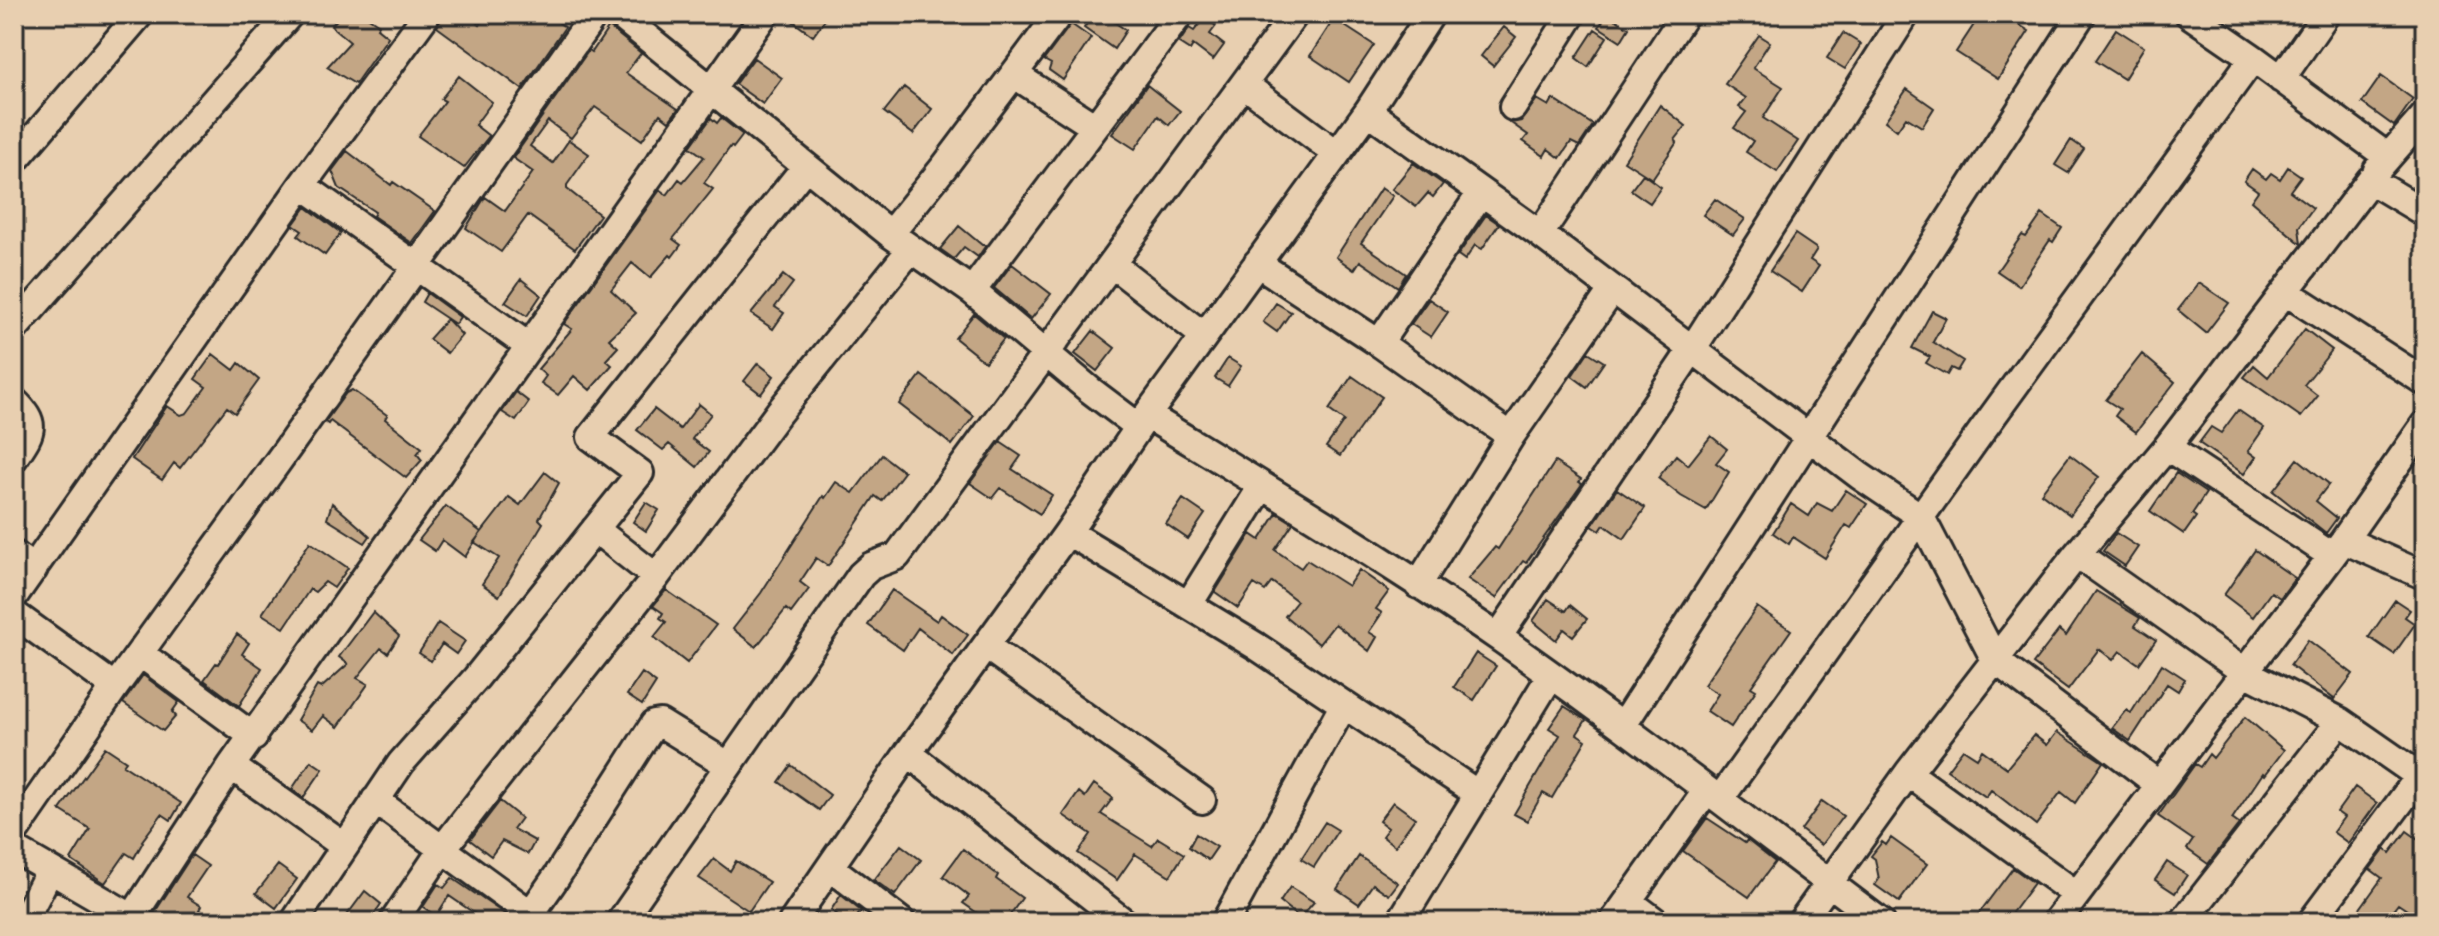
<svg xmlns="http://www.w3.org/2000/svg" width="2439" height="936" font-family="Dekko,sans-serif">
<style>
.building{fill:#c3a685;stroke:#2b2b2b;stroke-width:2}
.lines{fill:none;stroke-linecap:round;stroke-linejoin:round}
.minor-casing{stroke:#2b2b2b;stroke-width:32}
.minor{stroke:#e8cfb0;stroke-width:26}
</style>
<rect width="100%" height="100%" fill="#e8cfb0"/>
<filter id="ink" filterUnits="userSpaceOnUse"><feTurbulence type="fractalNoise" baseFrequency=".0125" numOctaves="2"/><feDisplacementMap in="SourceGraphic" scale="16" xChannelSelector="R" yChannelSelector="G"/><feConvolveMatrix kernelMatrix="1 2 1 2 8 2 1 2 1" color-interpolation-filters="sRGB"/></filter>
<g filter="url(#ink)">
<path class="building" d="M342 14H363L379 25 377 28 388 37 355 84 327 67 350 42 331 26Z
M443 14H465L480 25 488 14 500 22 506 14H546L565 27 522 89 437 27Z
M783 14H829L813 36Z
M1093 14H1102L1126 30 1114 49 1084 28Z
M1607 14 1629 28 1621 41 1599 27Z
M1981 14H2002L2029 31 1998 79 1956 52Z
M1205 17 1216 26 1210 34 1224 45 1213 60 1193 45 1190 50 1179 43 1189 28 1194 31Z
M1334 19 1374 45 1349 82 1310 56Z
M1071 24 1091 38 1063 80 1049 70 1051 64 1044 60Z
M609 27 641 53 626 73 678 109 669 121 660 114 642 140 595 107 571 138 548 121 530 146 553 163 569 140 589 154 567 185V189L600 215 575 249 528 215 501 252 466 228 485 197 505 211 533 172 513 158 589 50 592 52Z
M1504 27 1516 37 1493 66 1481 56Z
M1595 29 1607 37 1588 67 1576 58Z
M2116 29 2144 47 2124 79 2095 61Z
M1843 33 1861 44 1845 69 1827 58Z
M1759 35 1770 42 1753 68 1783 87 1763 118 1798 141 1777 172 1746 152 1753 141 1734 128 1746 112 1739 107 1746 98 1725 84Z
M754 58 782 78 763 104 735 84Z
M459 76 492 102 475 125 489 136 464 168 418 136 445 101 441 99Z
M2381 76 2413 99 2394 126 2362 103Z
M1147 85 1180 111 1169 125 1158 116 1135 149 1112 134Z
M904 87 932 109 913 134 884 112Z
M1907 89 1934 108 1922 127 1906 117 1897 130 1885 121Z
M1537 99 1549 106 1553 99 1593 125 1579 146 1571 142 1560 158 1548 149 1544 156 1523 141 1528 135 1511 123 1521 121Z
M1660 105 1686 126 1675 140 1677 142 1652 179 1624 161Z
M711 118 717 123 721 118 743 135 733 148 731 146 704 183 713 189 673 239 681 245 672 257 670 255 650 278 632 263 611 290 636 313 609 339 618 347 606 360 612 365 590 390 574 376 558 395 541 383 546 376 538 369 572 329 564 324 660 190 667 195 679 179 683 182 704 157 690 147Z
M2071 140 2084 149 2068 173 2055 165Z
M347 151 391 185 393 182 435 211 412 243 373 216 375 212 339 188 332 171Z
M1413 163 1443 184 1433 197 1428 193 1416 207 1392 189Z
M2288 167 2301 176 2290 191 2313 208 2299 227 2301 244 2251 201 2258 191 2244 181 2252 169 2266 179 2271 173 2280 179Z
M1643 174 1661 187 1650 203 1631 190Z
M1381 188 1393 196 1361 243 1406 274 1398 287 1360 261 1354 270 1336 257Z
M1715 199 1745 219 1733 235 1703 215Z
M306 207 341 233 325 255 298 236 302 231 293 225Z
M2042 214 2062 228 2053 242 2050 240 2019 286 1997 271 2022 235 2026 237Z
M1486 215 1499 224 1482 249 1475 245 1465 260 1458 255Z
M959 226 982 245H986L978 257 964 247 954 259 940 249Z
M1795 234 1817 249 1810 260 1819 266 1802 292 1770 271Z
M1012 264 1051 294 1031 319 994 288Z
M783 275 793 283 775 307 784 313 773 329 751 314Z
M521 279 541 295 527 316 505 302Z
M2199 283 2229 303 2206 333 2178 310Z
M427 293 460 317 455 324 422 302Z
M1429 299 1448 312 1431 337 1411 324Z
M1276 303 1291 312 1277 332 1263 322Z
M1932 311 1946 318 1933 342 1963 361 1957 371 1951 368 1947 375 1926 363 1930 357 1912 348Z
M974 314 1004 339 985 362 955 338Z
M447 319 462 335 447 353 429 339Z
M2305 329 2332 350 2304 385 2318 396 2301 417 2244 377 2254 365 2268 377Z
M1093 331 1115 348 1097 371 1075 354Z
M1588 352 1604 362 1587 387 1572 376Z
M213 354 234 370 239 363 259 380 235 413 227 407 180 468 174 463 162 480 132 459 167 406 181 415 187 413 206 387 195 379Z
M2142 354 2175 382 2136 432 2115 416 2120 409 2106 400Z
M1228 358 1241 366 1228 386 1215 378Z
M758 363 774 376 761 394 744 381Z
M921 375 974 416 952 445 899 404Z
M1352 376 1382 397 1340 456 1326 447 1344 421 1329 410Z
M352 390 387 415 385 419 422 448 417 454 422 460 406 478 330 421 328 424 325 422 346 393Z
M516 392 529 402 516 421 502 412Z
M699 404 711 414 692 439 709 452 697 467 669 444 663 450 637 430 654 409 680 429Z
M2238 410 2264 428 2248 451 2256 457 2244 474 2199 443 2211 427 2221 433Z
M1711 436 1727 449 1716 463 1729 472 1706 510 1681 496 1658 478 1676 455 1688 465Z
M1000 442 1021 456 1012 469 1052 495 1040 514 1000 488 992 498 970 483Z
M882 455 904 472 882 501 875 496 828 566 816 558 800 582 809 589 791 613 786 609 756 647 733 629 761 593 823 496 825 498 836 482 853 493Z
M2070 455 2099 477 2070 515 2041 493Z
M2298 459 2329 484 2316 501 2337 518 2326 533 2273 491Z
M1555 462 1581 479 1579 482 1582 484 1526 563 1523 561 1496 598 1468 579 1495 547 1498 549Z
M545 472 559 483 539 519 543 523 499 596 482 584 499 558 474 542 509 497 520 505Z
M2176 473 2206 493 2192 514 2196 517 2184 534 2150 511Z
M1617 489 1645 508 1624 539 1604 525 1600 531 1592 526Z
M1846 490 1867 504 1851 528 1846 525 1825 558 1793 537 1789 544 1773 533 1791 504 1809 516 1817 503 1832 511Z
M1183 499 1205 514 1188 539 1166 524Z
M646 502 659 510 646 531 633 522Z
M332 503 370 536 365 543 327 519Z
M446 506 481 532 465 557 442 540 435 551 419 540Z
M1277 513 1293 523 1275 550 1301 568 1307 560 1348 586 1359 570 1389 591 1376 609 1382 613 1369 632 1377 637 1369 651 1335 624 1319 644 1285 616 1297 601 1272 582 1265 591 1254 584 1238 608 1215 592 1251 534 1260 540Z
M2116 533 2138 547 2125 566 2103 551Z
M310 542 348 568 334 588 325 582 315 592 310 589 284 628 262 614Z
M2255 550 2295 578 2280 598 2271 592 2253 617 2224 595Z
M666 590 716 625 687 663 654 637 666 622 660 618 663 613 653 606Z
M892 590 937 621 941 615 968 635 953 655 918 628 903 650 868 625Z
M2096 591 2140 618 2135 626 2156 640 2139 664 2120 651 2113 660 2099 649 2068 690 2033 664 2059 630 2066 636Z
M1548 599 1566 611 1570 605 1587 619 1573 636 1564 629 1556 640 1533 621Z
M2395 600 2410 610 2405 617 2415 624 2394 654 2369 637Z
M1757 607 1791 630 1751 687 1756 690 1731 727 1707 711 1718 694 1704 685Z
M373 612 399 636 388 653 381 648 357 678 368 684 338 727 323 716 312 730 297 720 317 686 321 688 348 664 339 657Z
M438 623 465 641 456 654 442 644 431 661 419 653Z
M237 634 249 643 242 654 262 668 239 706 204 680 216 663 218 664Z
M2308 640 2353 674 2334 699 2290 665Z
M1476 653 1496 666 1474 700 1454 687Z
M2162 664 2185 679 2178 691 2167 684 2130 741 2112 728 2126 710 2131 713Z
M642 673 656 683 642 705 627 695Z
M143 675 179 702 172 712 176 716 163 731 123 703Z
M1564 706 1586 720 1577 734 1586 740 1552 798 1543 793 1527 821 1514 814 1560 735 1549 728Z
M2245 717 2284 750 2265 775 2263 773 2232 819 2239 824 2208 864 2187 849 2193 840 2158 816 2195 764 2200 767 2209 754 2213 758Z
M2057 732 2103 762 2075 803 2061 792 2036 825 1991 790 1986 797 1947 770 1963 749 1977 758 1982 750 2007 768 2034 735 2047 745Z
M105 747 126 761 123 765 181 803 171 820 162 814 142 841 143 842 134 858 126 853 105 883 71 860 90 829 60 810Z
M311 761 323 769 303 798 292 789Z
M791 765 830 795 819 810 779 782Z
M1094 784 1113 798 1101 814 1152 846 1158 838 1184 854 1170 876 1135 854 1117 880 1078 853 1091 834 1063 815 1079 792 1085 797Z
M2355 787 2377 803 2348 843 2333 832 2344 817 2337 812Z
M500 801 521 818 513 829 535 841 528 854 502 841 491 856 470 840Z
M1822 801 1843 816 1821 845 1801 830Z
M1393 802 1415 818 1395 846 1382 836 1388 828 1379 821Z
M1707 818 1745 843 1747 840 1775 862 1749 897 1683 851Z
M1325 822 1338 830 1314 867 1301 859Z
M2407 831 2425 844V855L2419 864 2425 868V922L2398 904 2384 922H2375L2359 910 2382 878 2370 869 2385 849 2390 853Z
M1196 834 1217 847 1208 860 1189 847Z
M1891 838 1927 864 1899 902 1875 885 1879 879 1875 859 1871 856 1882 842 1886 845Z
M901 845 921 860 895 895 874 880Z
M963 849 998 875 996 879 1022 898 1005 922H990L963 903 969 896 943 876Z
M192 855 208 866 187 897 201 906 199 910 217 922H165L153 915Z
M1359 856 1398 883 1389 895 1373 884 1359 904 1337 889Z
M714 859 730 871 736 861 769 882 749 911 699 878Z
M2167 862 2187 875 2175 893 2155 880Z
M278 865 297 879 276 908 256 893Z
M2013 868 2034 883 2005 922H1986L1977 916Z
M452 878 509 917 506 922H487L449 896 436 916 423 907 438 884 444 888Z
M1290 887 1314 902 1300 918 1280 902Z
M365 891 381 904 369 922H342Z
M841 895 861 911 853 922H848L831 910Z"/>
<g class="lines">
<defs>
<path id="minor" d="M618 14 890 234 972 291 1090 390 1139 427
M2189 14 2253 58 2388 157
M1015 75 1095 127
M2281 79 2326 14
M1245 85 1336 153
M1513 107 1572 14
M1368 111 1540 234 1860 476 1921 517 1995 660 2158 784
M14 161 140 14
M2377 170 2425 115
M302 185 527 345
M890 234 944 167 1059 14
M1540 234 1685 14
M1257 263 1379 343 1511 436
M1112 264 1204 336
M972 291 1180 14
M2286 292 2425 382
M14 329 290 14
M1379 343 1481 193
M14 401C39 425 31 432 14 458
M1147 415C1266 488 1386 560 1501 639 1631 730 1755 827 1881 922
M2167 447 2332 556
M595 529 656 577
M1068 532 1256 646 1478 794
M2344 540 2425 576
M14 554 34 569
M2077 554 2243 671 2340 721 2425 780
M1418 585 1511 436 1613 289
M14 596 302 185 427 14
M1189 604 1262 486
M14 614 115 687
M1498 637 1693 348 1906 14
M986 646 1202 800
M141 654 254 737
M1623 725 2082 14
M908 753 1124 922
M231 766 344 846
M1908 773 2076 894
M1720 799 1984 428 2253 58
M375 800 542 922
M14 833 115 687 287 449 595 14
M14 849 128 915 135 913 231 766 765 14
M830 867 902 922
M1628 901 1656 922
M23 922 50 870
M294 922 401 763 476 678 640 473 591 437 806 166
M393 922 441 851 495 781 656 577 779 412 911 249
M525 922 557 876 654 724 660 723 728 765
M620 922 861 575 871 566 897 556 1295 14
M792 922 908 753 1068 532 1147 415 1368 111 1431 14
M1225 922 1343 706
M1400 922 1551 675
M1613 922 1707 790
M1801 922 1908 773 2077 554 2167 447 2370 180 2425 213
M2056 922 2344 540 2425 424
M2183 922 2340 721
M2311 922 2419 777"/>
</defs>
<use href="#minor" class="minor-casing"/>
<use href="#minor" class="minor"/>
</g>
</g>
<rect width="2439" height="936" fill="none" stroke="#e8cfb0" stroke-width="48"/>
<rect x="24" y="24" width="2391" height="888" fill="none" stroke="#2b2b2b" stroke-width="3" filter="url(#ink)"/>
</svg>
